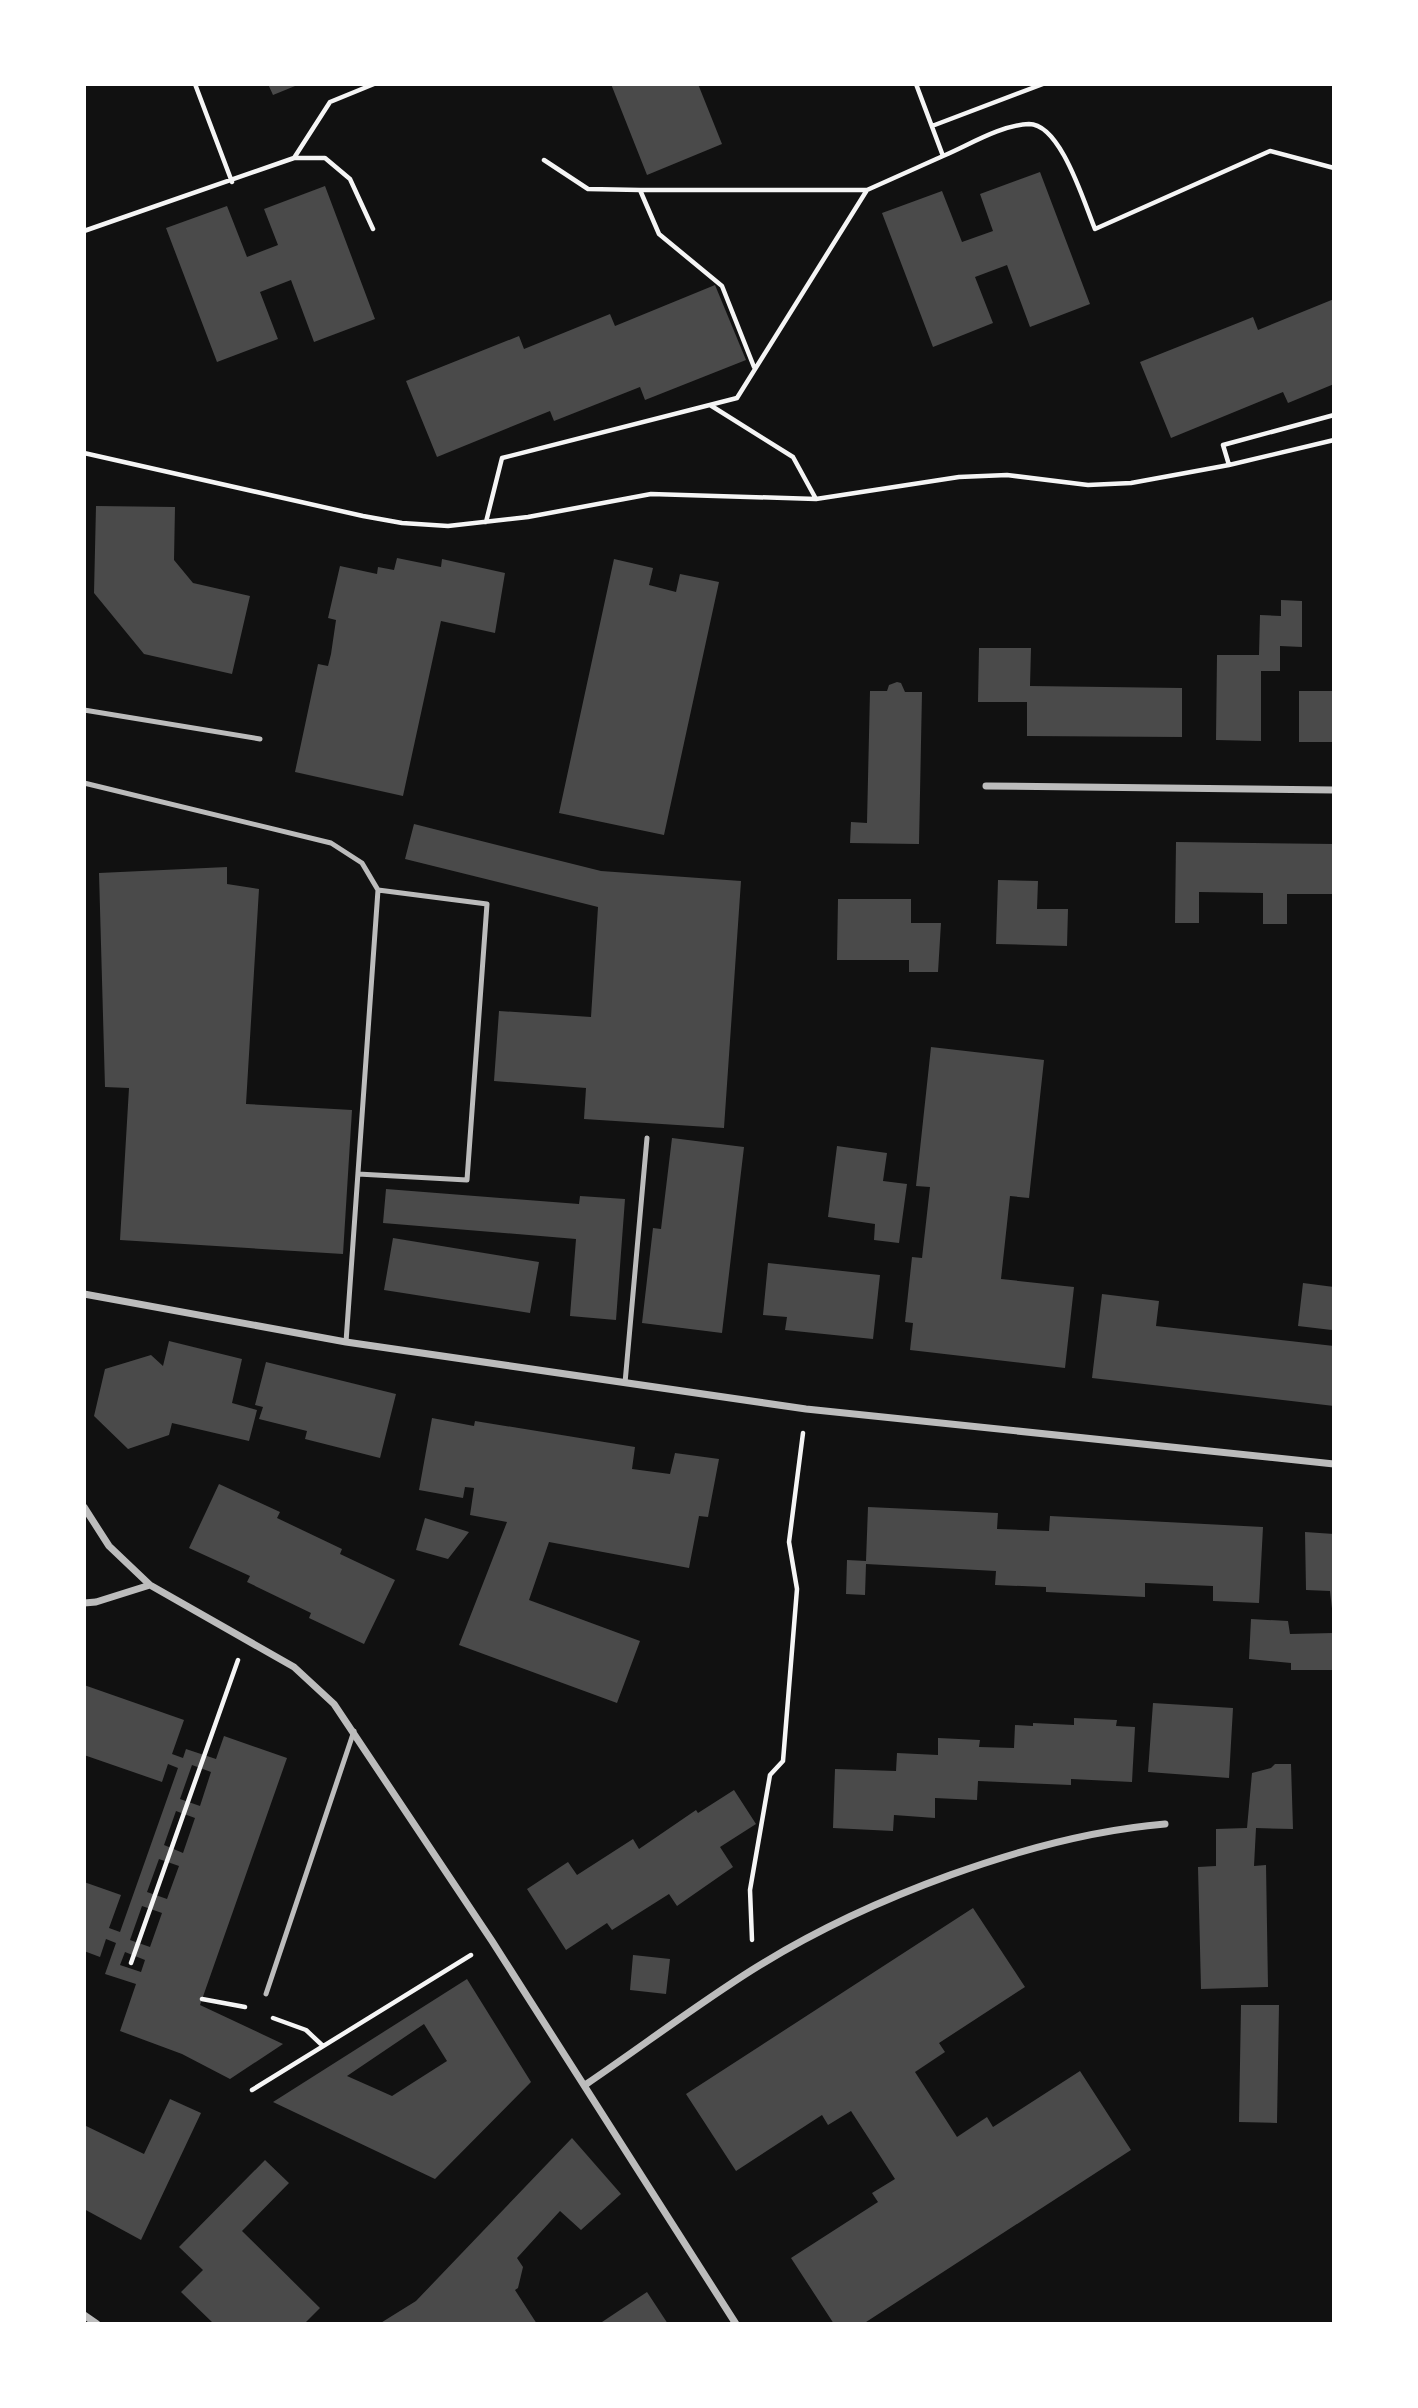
<svg xmlns="http://www.w3.org/2000/svg" width="1418" height="2408" font-family="'DM Sans',sans-serif">
<style>
.building{fill:#4a4a4a;fill-rule:evenodd}
.lines{fill:none;stroke-linecap:round;stroke-linejoin:round}
.path{stroke:#f5f5f5;stroke-width:4.5}
.service{stroke:#bcbcbc;stroke-width:5}
.minor{stroke:#bcbcbc;stroke-width:7}
</style>
<rect width="100%" height="100%" fill="#111"/>
<path class="building" d="M268 84H300L273 95Z
M611 84H698L722 144 647 175Z
M1040 172 1090 304 1030 327 1007 265 975 277 993 323 933 347 882 213 942 191 962 242 993 231 980 194Z
M325 186 375 319 314 342 291 280 260 292 278 339 217 362 166 228 227 206 247 257 278 245 264 209Z
M715 285 746 360 645 400 640 387 554 421 550 411 437 457 406 381 519 336 524 349 610 314 615 326Z
M1334 299V384L1288 403 1283 392 1171 438 1140 362 1253 317 1258 330Z
M96 506 175 507 174 560 193 583 250 596 232 674 144 654 94 593Z
M397 558 441 567 442 559 505 573 495 633 441 621 403 796 295 772 318 664 328 666 331 654 336 620 328 618 340 566 377 574 378 567 394 570Z
M614 559 653 568 649 585 676 592 680 574 719 582 664 835 559 813Z
M1281 600 1302 601V647L1280 646V671H1261V741L1216 740 1217 655H1259L1260 615 1281 616Z
M979 648H1031L1030 686 1182 688V737L1027 736V702H978Z
M897 682 901 683 905 692H922L919 844 850 843 851 822 867 823 870 691H887L889 685Z
M1299 691H1334V742H1299Z
M414 824 601 871 741 881 724 1128 584 1119 586 1088 494 1081 499 1011 591 1017 598 907 405 859Z
M1176 842 1334 844V894H1287V924H1263V893L1199 892V923H1175Z
M227 867V884L259 889 246 1104 352 1110 343 1254 120 1240 129 1088 105 1087 99 873Z
M998 880 1038 881 1037 909H1068L1067 946 996 944Z
M838 899H911V923H941L938 972H909V960H837Z
M931 1047 1044 1060 1029 1198 1010 1196 1001 1279 1074 1287 1065 1368 910 1350 913 1323 905 1322 912 1257 922 1258 930 1187 916 1186Z
M672 1138 744 1147 722 1333 642 1323 653 1228 661 1229Z
M837 1146 887 1153 883 1181 907 1184 899 1243 874 1240 875 1224 828 1217Z
M386 1189 579 1204 580 1196 625 1199 616 1320 570 1316 576 1239 383 1223Z
M393 1238 539 1262 530 1313 384 1290Z
M768 1263 880 1275 873 1339 785 1330 787 1317 763 1315Z
M1303 1283 1334 1287 1332 1330 1298 1326Z
M1102 1294 1159 1301 1156 1326 1334 1346V1406L1092 1378Z
M169 1341 242 1359 232 1403 257 1410 249 1441 172 1423 169 1435 128 1449 94 1416 105 1369 151 1355 163 1366Z
M266 1362 396 1394 380 1458 305 1439 307 1431 259 1419 263 1407 255 1405Z
M432 1418 474 1426 475 1421 635 1447 632 1469 670 1474 675 1453 719 1459 708 1517 699 1516 689 1568 549 1542 529 1600 640 1641 617 1703 459 1645 507 1522 470 1515 474 1488 465 1487 463 1498 419 1490Z
M219 1484 280 1512 277 1518 342 1549 340 1554 395 1580 364 1644 309 1618 311 1613 247 1582 250 1576 189 1548Z
M868 1507 998 1513 997 1529 1049 1531 1050 1516 1263 1527 1259 1603 1213 1601V1586L1145 1583V1597L1046 1592V1587L995 1585 996 1571 866 1564 865 1595 846 1594 847 1560 866 1561Z
M425 1518 469 1532 448 1559 416 1550Z
M1305 1532 1334 1534V1626L1330 1591 1306 1590Z
M1251 1619 1288 1621 1290 1634 1334 1633V1670H1291V1663L1249 1659Z
M84 1685 184 1720 172 1754 183 1758 186 1749 216 1759 224 1736 287 1758 200 2005 283 2044 230 2079 182 2054 120 2031 136 1984 105 1974 116 1943 106 1939 100 1957 84 1951V1882L121 1895 109 1928 120 1932 178 1768 168 1764 162 1782 84 1755ZM192 1765 211 1772 200 1806 180 1799ZM176 1811 195 1818 183 1853 164 1845ZM159 1859 179 1866 167 1899 147 1892ZM142 1906 162 1913 150 1947 130 1940ZM125 1952 145 1960 141 1972 120 1965Z
M1153 1703 1233 1708 1229 1778 1148 1772Z
M1074 1718 1117 1720 1116 1726 1135 1727 1132 1782 1071 1779V1785L978 1781 977 1800 935 1798V1818L894 1815 893 1831 833 1828 835 1769 896 1771 897 1753 938 1755V1738L980 1740 979 1747 1014 1748 1015 1725 1033 1726V1723L1074 1725Z
M1275 1764H1291L1293 1829 1256 1828 1254 1866 1266 1865 1268 1987 1201 1989 1198 1867 1216 1866V1829L1247 1828 1252 1773 1271 1768Z
M734 1790 756 1824 720 1847 733 1867 677 1906 669 1894 612 1930 607 1923 566 1950 527 1889 568 1862 577 1875 633 1839 639 1849 696 1810 698 1813Z
M973 1908 1025 1987 939 2043 945 2052 915 2072 957 2137 987 2117 993 2127 1080 2071 1131 2150 863 2324H834L791 2258 878 2202 872 2193 895 2179 851 2111 828 2125 822 2115 736 2171 686 2094Z
M633 1955 670 1959 666 1994 630 1990Z
M467 1979 531 2082 435 2179 273 2102ZM424 2024 447 2061 392 2096 347 2076Z
M1241 2005H1279L1277 2123 1239 2122Z
M170 2099 201 2113 141 2240 84 2209V2125L144 2154Z
M572 2138 621 2194 581 2230 560 2211 517 2258 523 2267 518 2288 515 2290 537 2324H379L416 2301Z
M265 2160 289 2183 242 2231 320 2308 304 2324H214L181 2292 203 2270 179 2247Z
M647 2292 668 2324H599Z"/>
<g class="lines">
<path class="path" d="M195 84 232 182
M932 126 1043 84
M943 156C969 145 1001 125 1029 124 1061 124 1084 203 1095 229L1270 151 1334 168
M295 158H325L350 179 373 229
M544 160 588 189 640 190 659 234 722 286 754 367
M640 190H867
M84 231 294 158 330 102 374 84
M710 405 793 457 816 499
M84 453 363 516 402 523 448 526 528 517 651 494 816 499 959 477 1007 475 1088 485 1131 483 1229 465 1334 440
M1229 465 1223 445 1334 415
M486 522 502 458 737 398 867 190 943 156 916 84
M752 1940 750 1890 770 1775 783 1761 797 1589 789 1542 803 1433
M131 1963 238 1660
M202 1999 245 2007
M273 2018 306 2030 323 2046
M252 2090 471 1955"/>
<path class="service" d="M84 710 260 739
M84 783 331 843 362 863 378 890 346 1342
M358 1174 467 1180 487 904 378 890
M625 1383 647 1138
M266 1994 354 1731"/>
<path class="minor" d="M986 786 1334 790
M84 1294 346 1342 806 1409 1334 1464
M84 1507 109 1546 150 1585 294 1667 334 1704 492 1941 736 2324
M84 1603 96 1602 150 1585
M585 2085C641 2047 695 2006 752 1970 863 1900 1033 1835 1165 1824
M84 2315 97 2324"/>
</g>
<rect width="1418" height="2408" fill="none" stroke="#ffffff" stroke-width="172"/>
</svg>
